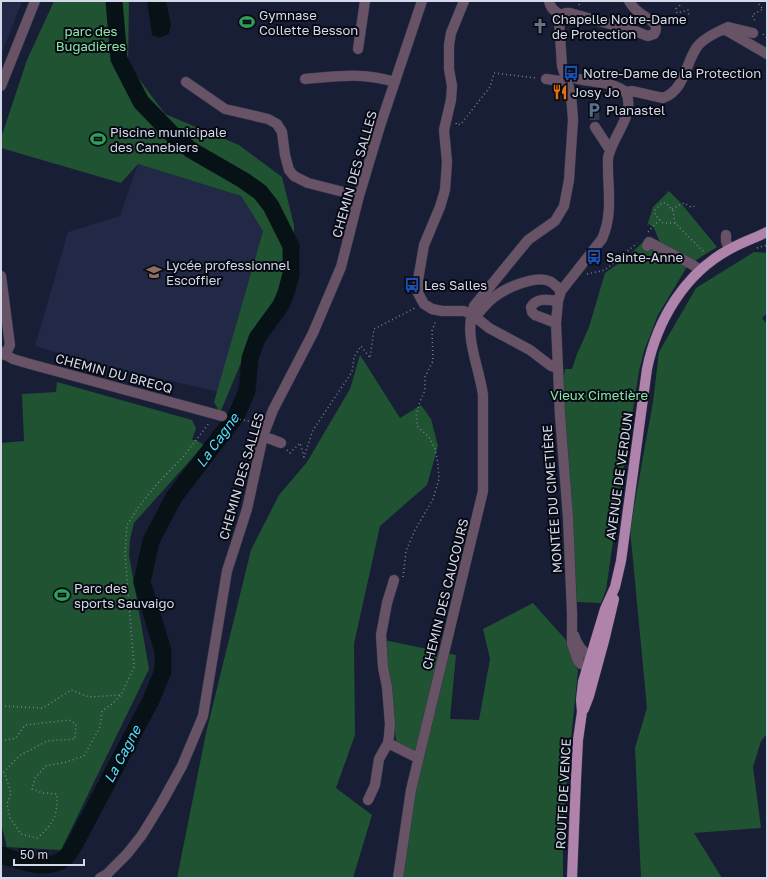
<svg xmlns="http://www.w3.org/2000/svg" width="768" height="879" font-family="'Golos Text',sans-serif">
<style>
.built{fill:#222946}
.green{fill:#205331}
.water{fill:#061215}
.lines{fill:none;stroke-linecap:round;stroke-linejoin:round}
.river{stroke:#061215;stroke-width:17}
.minor-tunnel{stroke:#343a50;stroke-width:10;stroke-dasharray:10 5;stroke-linecap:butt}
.minor-casing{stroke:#32384e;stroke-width:11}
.major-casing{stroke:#32384e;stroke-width:11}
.path{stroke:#7b8094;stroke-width:1.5;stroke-dasharray:1 3;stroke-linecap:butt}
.minor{stroke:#675266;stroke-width:10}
.major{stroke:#b083ad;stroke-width:10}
.labels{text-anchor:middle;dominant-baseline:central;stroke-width:4;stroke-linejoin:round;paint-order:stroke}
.poi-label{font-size:13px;fill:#d4d9e9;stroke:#070913;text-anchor:start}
.park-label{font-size:13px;fill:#8de5a5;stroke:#070913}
.street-label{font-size:13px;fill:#d4d9e9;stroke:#070913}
.water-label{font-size:14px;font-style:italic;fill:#52e0f7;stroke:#070913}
</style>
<rect width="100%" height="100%" fill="#181e35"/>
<path class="built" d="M1 1H22L1 55Z
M138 164 241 196 263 231 218 392 81 360 35 346 68 232 120 216Z"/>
<path class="green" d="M54 1H129L128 64 165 114 239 145 282 177 294 225 295 274 258 322 220 413 214 402 263 231 241 196 138 164 121 183 1 148V138L27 60Z
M669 191 680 202 717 247 693 262 661 245 654 228 649 224 647 226 653 207Z
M643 242 688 265 658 315 644 351 639 371 622 479 606 590 601 603 577 602 562 388 565 369H572L577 354 589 327 605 273 626 258Z
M754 252 767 253V313L762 318 767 324V734L761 741 753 767 761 828 694 833 722 878H641L635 748 647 708 630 529 653 402 659 352 696 288Z
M360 355 400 418 421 405 431 419 438 446 427 485 380 526 354 644 355 735 336 788 372 815 353 878H177L206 733 251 550 279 495 307 462 350 389Z
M57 382 192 420 196 428 192 440H196L204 445 134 523 130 539 129 555 149 669 61 850 7 847 1 823V443L24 441 22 394 56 392Z
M533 603 566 640 578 671 563 818V878H403L418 762 397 749 384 640 456 655 450 719 479 720 490 659 483 629Z"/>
<path class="water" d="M147 1H166L171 25 169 33C162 38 159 39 152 35Z"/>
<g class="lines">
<path class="river" d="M1 855C20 861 49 873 66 857 71 852 75 844 78 838L151 700 163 671V651L142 582 151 541 174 497 236 416 247 391 250 358 257 338 281 305 286 293 291 274V246L271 206 260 192 243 180 191 150 174 136 141 102 119 59 114 1"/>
<path class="minor-tunnel" d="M594 110 595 127"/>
<defs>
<path id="minor" d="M464 1 451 33 449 45V69L452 86 451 100 444 130 447 162 445 190 440 207 424 245 418 280V293L424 304 432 309 442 311H464L473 315 489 328 530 350 551 366 558 368
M549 1C550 8 555 12 561 15
M561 15 566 13H570L635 31 645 35 648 36 654 34C661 23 647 19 640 13 635 10 632 6 629 1
M724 29 767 54
M358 49 365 1
M565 74C584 85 607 78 626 92L632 91 663 98C685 90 685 64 697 47 703 38 719 31 728 27L753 33
M305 79C338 76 362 72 395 82
M546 79 567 82
M186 82 225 109 268 119 277 124 282 132 285 155 289 170 294 176 308 183 359 196
M1 86 35 1
M595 127 610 150
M726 235V241L729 249
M647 246 649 242 693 265 700 270
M1 276 10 345 5 355
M476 316C481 310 487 303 493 298 505 288 535 275 549 281 554 283 557 287 561 291
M556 323 535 315 532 312 531 307C537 297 548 300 558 301
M1 352 13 359 30 364 222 416
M263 436 281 443
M574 635C576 643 583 653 590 657L591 665
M593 660 587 666 581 664 578 661 572 644V613L568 517 560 415 556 323 558 301 561 291 602 239C614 212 607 187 608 158 612 136 636 115 626 92
M388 743 418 758
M368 800 375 785 379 759 388 743 389 736 390 724 387 687 383 667 381 635 387 603 394 580
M100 878 107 874 127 854 142 835 161 804 182 766 203 716 227 571 247 509 263 436 273 410 313 333 341 267 359 196 380 126 422 1
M398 878 411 790 483 491V395C479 365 463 336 474 306L528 240 555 221 564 206 569 180 573 120 571 94 562 66 559 21 561 15"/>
<path id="major" d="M584 709 589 696 604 641 614 599
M572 878 576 780 578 740 582 712 581 700 583 682 605 609 615 587 621 561 647 369C657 320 685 273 730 249 742 242 755 238 767 232"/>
</defs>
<use href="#minor" class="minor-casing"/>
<use href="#major" class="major-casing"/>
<path class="path" d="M679 1 680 8
M756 1 763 9 752 15 756 23
M579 5 581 1
M676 8 677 13 688 10 689 16
M763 34 767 38
M456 123 457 125 461 124 490 87 494 73 536 78
M672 209 684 203 691 207 695 206
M675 223 673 211 666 203H662L655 210V215L663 223H675L705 253
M648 232 659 220
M757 248 767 245
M587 274 605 270 637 243
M232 418 249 421 256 429
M287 450 290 453 300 443 304 457 313 430 352 372 354 357 361 346 370 358 374 329 415 308
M403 577 406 551 415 530 433 499 439 479 438 464 435 449 429 437 418 427 416 416 419 404 425 390V377L433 361 432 331 436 320
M1 706 43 708 71 690 89 697 121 695
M1 741 16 738 25 725 69 720 76 724 75 739 47 741 19 756 4 772 11 793 7 804 10 818 21 834 37 838C53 825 58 815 57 794L43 793 32 789 35 778 46 766 66 762 84 756 100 727 102 711 112 704 121 695 134 667 125 554 127 525 137 509 157 484 183 457 210 422"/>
<use href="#minor" class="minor"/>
<use href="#major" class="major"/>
</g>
<defs>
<symbol id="stadium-bare" viewBox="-9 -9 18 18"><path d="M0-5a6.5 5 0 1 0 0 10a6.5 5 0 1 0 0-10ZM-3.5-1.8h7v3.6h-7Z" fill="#2e9e5b" stroke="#070913" stroke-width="2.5" paint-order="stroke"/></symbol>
<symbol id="church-bare" viewBox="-9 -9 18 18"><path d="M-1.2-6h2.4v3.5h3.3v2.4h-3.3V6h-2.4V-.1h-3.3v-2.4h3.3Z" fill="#6b7280" stroke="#070913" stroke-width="2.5" paint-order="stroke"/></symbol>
<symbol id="bus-bare" viewBox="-9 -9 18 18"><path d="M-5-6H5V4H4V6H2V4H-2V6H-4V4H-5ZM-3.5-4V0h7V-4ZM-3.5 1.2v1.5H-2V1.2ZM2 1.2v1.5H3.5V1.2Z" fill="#1a4fb4" stroke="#070913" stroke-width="2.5" paint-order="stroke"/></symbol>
<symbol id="restaurant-bare" viewBox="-9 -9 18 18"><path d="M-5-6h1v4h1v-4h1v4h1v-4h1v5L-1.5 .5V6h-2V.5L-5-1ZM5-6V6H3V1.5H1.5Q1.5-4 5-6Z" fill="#e8710a" stroke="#070913" stroke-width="2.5" paint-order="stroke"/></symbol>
<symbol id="parking-bare" viewBox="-9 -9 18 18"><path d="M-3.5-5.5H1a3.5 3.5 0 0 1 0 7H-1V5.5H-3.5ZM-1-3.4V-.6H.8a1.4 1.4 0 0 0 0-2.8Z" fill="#5c6f8a" stroke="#070913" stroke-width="2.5" paint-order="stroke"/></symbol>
<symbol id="school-bare" viewBox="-9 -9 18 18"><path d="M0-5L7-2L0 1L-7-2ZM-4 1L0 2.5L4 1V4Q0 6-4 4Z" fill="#8d6e63" stroke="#070913" stroke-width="2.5" paint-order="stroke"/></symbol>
</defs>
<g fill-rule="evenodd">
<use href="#stadium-bare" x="236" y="11" width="22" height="22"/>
<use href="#church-bare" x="529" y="15" width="22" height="22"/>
<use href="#bus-bare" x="560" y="62" width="22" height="22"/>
<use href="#restaurant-bare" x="549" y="81" width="22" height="22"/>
<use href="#parking-bare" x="583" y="99" width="22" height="22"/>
<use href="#stadium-bare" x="87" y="128" width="22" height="22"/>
<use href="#bus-bare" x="583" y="246" width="22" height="22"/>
<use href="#school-bare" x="143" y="261" width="22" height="22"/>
<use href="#bus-bare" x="401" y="274" width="22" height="22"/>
<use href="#stadium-bare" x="51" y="584" width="22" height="22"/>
</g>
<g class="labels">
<g class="poi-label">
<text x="259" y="15">Gymnase<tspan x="259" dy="15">Collette Besson</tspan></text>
<text x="552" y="19">Chapelle Notre-Dame<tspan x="552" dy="15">de Protection</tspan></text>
<text x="583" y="73">Notre-Dame de la Protection</text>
<text x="572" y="92">Josy Jo</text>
<text x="606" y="110">Planastel</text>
<text x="110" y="132">Piscine municipale<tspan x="110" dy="15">des Canebiers</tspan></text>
<text x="606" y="257">Sainte-Anne</text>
<text x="166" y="265">Lycée professionnel<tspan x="166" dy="15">Escoffier</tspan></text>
<text x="424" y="285">Les Salles</text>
<text x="74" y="588">Parc des<tspan x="74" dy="15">sports Sauvaigo</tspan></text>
</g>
<g class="park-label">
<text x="91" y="31">parc des<tspan x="91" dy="15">Bugadières</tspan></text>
<text x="599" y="395">Vieux Cimetière</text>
</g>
<g class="street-label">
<text transform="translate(354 174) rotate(-74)">CHEMIN DES SALLES</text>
<text transform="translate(114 373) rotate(15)">CHEMIN DU BRECQ</text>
<text transform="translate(241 476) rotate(-74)">CHEMIN DES SALLES</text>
<text transform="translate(619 476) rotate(-82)">AVENUE DE VERDUN</text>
<text transform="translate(552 499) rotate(-94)">MONTÉE DU CIMETIÈRE</text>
<text transform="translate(445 594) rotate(-76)">CHEMIN DES CAUCOURS</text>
<text transform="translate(563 794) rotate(-87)">ROUTE DE VENCE</text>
</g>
<g class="water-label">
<text transform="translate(217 440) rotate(-54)">La Cagne</text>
<text transform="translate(122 754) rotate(-62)">La Cagne</text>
</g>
</g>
<rect width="768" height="879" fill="none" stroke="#d4d9e9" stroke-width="4"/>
<path d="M14 859v6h70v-6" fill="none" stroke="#d4d9e9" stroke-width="2"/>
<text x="20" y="859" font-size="12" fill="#d4d9e9" stroke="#070913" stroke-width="3" paint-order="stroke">50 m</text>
</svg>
